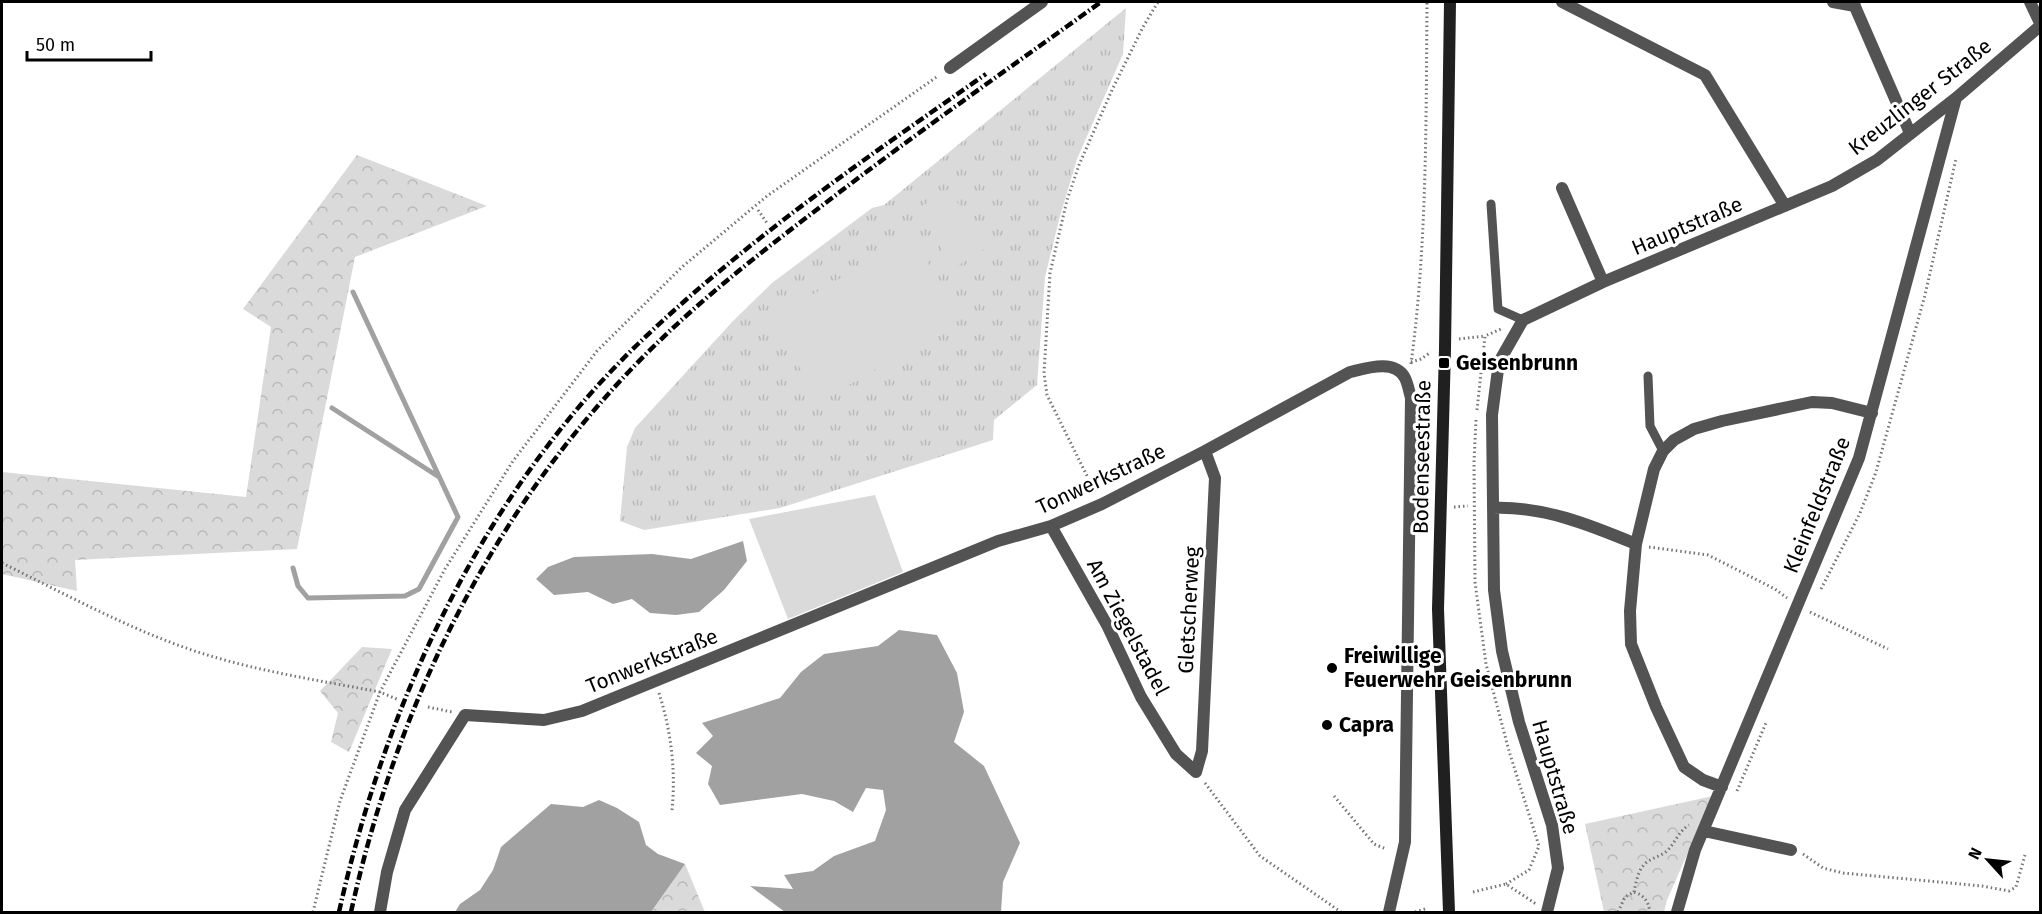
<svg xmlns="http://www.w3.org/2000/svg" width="2042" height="914" font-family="'Fira Sans',sans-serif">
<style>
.grass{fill:url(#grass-tufts)}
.forest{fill:url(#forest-crowns)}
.garden{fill:#dadada}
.water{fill:#a1a1a1}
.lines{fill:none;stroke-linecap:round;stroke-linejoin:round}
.stream{stroke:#a1a1a1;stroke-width:5}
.path{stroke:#757575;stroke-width:3;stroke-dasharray:1.5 3;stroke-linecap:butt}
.lane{stroke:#535353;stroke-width:9}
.street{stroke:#535353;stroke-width:12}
.secondary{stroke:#202020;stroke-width:12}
.rail{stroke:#000;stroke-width:4.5;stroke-dasharray:9 3 1.5 3;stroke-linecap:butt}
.poi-dot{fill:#000;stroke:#fff;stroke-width:2}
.labels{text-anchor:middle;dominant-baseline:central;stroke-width:6;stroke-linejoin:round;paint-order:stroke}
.street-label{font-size:21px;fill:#000;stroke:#fff}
.poi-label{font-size:21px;font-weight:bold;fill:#000;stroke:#fff;text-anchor:start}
</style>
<defs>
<pattern id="grass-tufts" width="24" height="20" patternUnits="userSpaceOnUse" patternTransform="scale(1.5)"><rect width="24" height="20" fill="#dadada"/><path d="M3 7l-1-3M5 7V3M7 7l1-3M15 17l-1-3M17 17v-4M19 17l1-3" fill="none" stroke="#b9b9b9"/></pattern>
<pattern id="forest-crowns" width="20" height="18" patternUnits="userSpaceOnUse" patternTransform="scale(1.5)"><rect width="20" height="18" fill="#dadada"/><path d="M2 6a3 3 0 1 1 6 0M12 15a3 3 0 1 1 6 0" fill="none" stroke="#b9b9b9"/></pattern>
</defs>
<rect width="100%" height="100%" fill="#fff"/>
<path class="grass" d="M1126 8 1123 54 1077 159 1060 216 1045 277 1037 385 994 420 993 440 780 508 644 530 620 521 627 447 635 428 733 321 772 283 872 208 884 205Z"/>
<path class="forest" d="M357 155 487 206 355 257 297 549 75 560 77 591 2 574V472L246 497 271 327 243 309Z
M362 647 392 649 349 752 331 742 338 713 320 691Z
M1713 796 1667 900 1664 912H1604L1585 824Z
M685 864 705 912H651Z"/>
<path class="garden" d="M949 189 986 248 954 268 917 209Z
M912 236 961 319 820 402 771 319Z
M875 495 903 572 788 619 749 519Z"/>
<path class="water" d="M743 541 747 561 724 590 699 612 676 615 650 613 632 599 613 604 588 592 554 595 536 579 548 567 574 557 652 554 691 559Z
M899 630 937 635 957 673 964 712 954 742 984 766 1020 843 1003 882 1001 912H785L750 886 793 889 784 875 813 871 834 856 875 841 886 810 883 790 866 788 853 812 834 801 802 794 720 805 708 784 712 766 696 753 713 736 702 723 780 698 801 672 824 654 878 646Z
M599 800 617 808 639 822 646 845 658 854 685 864 651 912H455L460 904 480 890 493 870 501 847 551 804 583 807Z"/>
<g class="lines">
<path class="stream" d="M332 408 439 477
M293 568 298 586 308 598 405 596 419 589 458 517 353 292"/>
<path class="path" d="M758 210 767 223
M1459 339 1485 336
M1411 362 1421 359 1431 352
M1411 364C1427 244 1426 123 1427 2
M1477 410 1485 336 1501 329
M1476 420 1474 462 1475 582 1486 664 1509 751 1539 846 1529 870 1506 884
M1095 492 1047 395 1044 373 1050 273 1067 200 1079 165 1112 90 1143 27 1158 2
M1454 507 1468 506
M1649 547 1708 555 1775 589 1787 598
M2 563C59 591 116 622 175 644 241 669 312 679 380 692L399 700
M1821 589 1860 513 1876 472 1925 295 1956 159
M1810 612 1888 649
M659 693C671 731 676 770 672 810
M428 707 452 712
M1205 783 1260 856 1341 912
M1737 791 1766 723
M1334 796 1374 844 1386 849
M1803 854 1823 868 1843 873 1982 886 2009 891 2016 887 2025 855
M1473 892 1506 884 1536 904
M1634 892C1636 882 1638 869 1647 862 1654 857 1662 856 1668 850 1676 841 1679 831 1689 825
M1634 892C1645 896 1648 901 1650 912
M313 912 340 801 380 692 445 569 513 461 597 351 682 267 767 196 938 76
M1415 912 1428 908
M1618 912 1625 897 1634 892"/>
<path class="lane" d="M1491 204 1498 309 1523 320
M1648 376 1650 426 1663 451"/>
<path class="street" d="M1562 2 1705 75 1785 206
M1833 2 1855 6
M1853 2 1910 133
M2030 2 2040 23
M950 68 1042 2
M1562 188 1603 282
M1493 508C1544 506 1590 525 1636 544
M1051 526 1107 625 1141 697 1176 754 1196 772 1202 751 1215 478 1205 451
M1722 787 1703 780 1684 767 1656 707 1631 644 1630 611 1636 544 1654 469 1663 451 1674 440 1694 429 1722 421 1812 402 1832 403 1872 413
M1704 831 1791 850
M380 912 387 872 405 810 465 715 544 720 582 711 998 541 1051 526 1102 504 1205 451 1350 372C1367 368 1395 359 1405 378 1408 384 1409 391 1411 398L1405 842 1389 912
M1547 912 1558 868 1552 825 1519 722 1502 651 1494 590 1492 415 1499 362 1523 320 1603 282 1832 186 1877 160 1956 98 2040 26
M1677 912 1695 850 1859 458 1956 98"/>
<path class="secondary" d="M1449 912 1438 609 1445 349 1450 2"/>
<path class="rail" d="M339 912C386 702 482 494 639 343 745 241 866 158 986 74
M351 912C397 703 494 506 647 353 699 301 756 256 815 211 908 139 1005 71 1101 2"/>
</g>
<g class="poi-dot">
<rect x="1438" y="357" width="12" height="12" rx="3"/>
<circle cx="1332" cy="668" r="6"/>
<circle cx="1327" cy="725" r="6"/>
</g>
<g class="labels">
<g class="street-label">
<text transform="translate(1920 97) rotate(-38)">Kreuzlinger Straße</text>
<text transform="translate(1687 226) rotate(-23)">Hauptstraße</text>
<text transform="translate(1422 457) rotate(-89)">Bodenseestraße</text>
<text transform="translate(1101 479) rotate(-25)">Tonwerkstraße</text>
<text transform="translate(1817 505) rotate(-68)">Kleinfeldstraße</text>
<text transform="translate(1189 610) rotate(-87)">Gletscherweg</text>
<text transform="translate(1128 627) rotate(62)">Am Ziegelstadel</text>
<text transform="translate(652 661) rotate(-22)">Tonwerkstraße</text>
<text transform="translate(1555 777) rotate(74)">Hauptstraße</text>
</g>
<g class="poi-label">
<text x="1456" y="363">Geisenbrunn</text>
<text x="1344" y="656">Freiwillige<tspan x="1344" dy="24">Feuerwehr Geisenbrunn</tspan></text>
<text x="1339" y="725">Capra</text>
</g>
</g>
<rect width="2042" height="914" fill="none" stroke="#000000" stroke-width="6"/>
<g transform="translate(1988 860) rotate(297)" stroke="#ffffff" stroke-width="4.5" paint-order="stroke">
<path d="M0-4.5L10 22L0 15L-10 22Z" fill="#000000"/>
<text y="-9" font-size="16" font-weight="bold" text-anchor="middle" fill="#000000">N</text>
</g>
<path d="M27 51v9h124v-9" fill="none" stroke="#000000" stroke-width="3"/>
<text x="36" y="51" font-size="18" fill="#000000" stroke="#ffffff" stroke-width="4.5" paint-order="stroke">50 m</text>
</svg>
